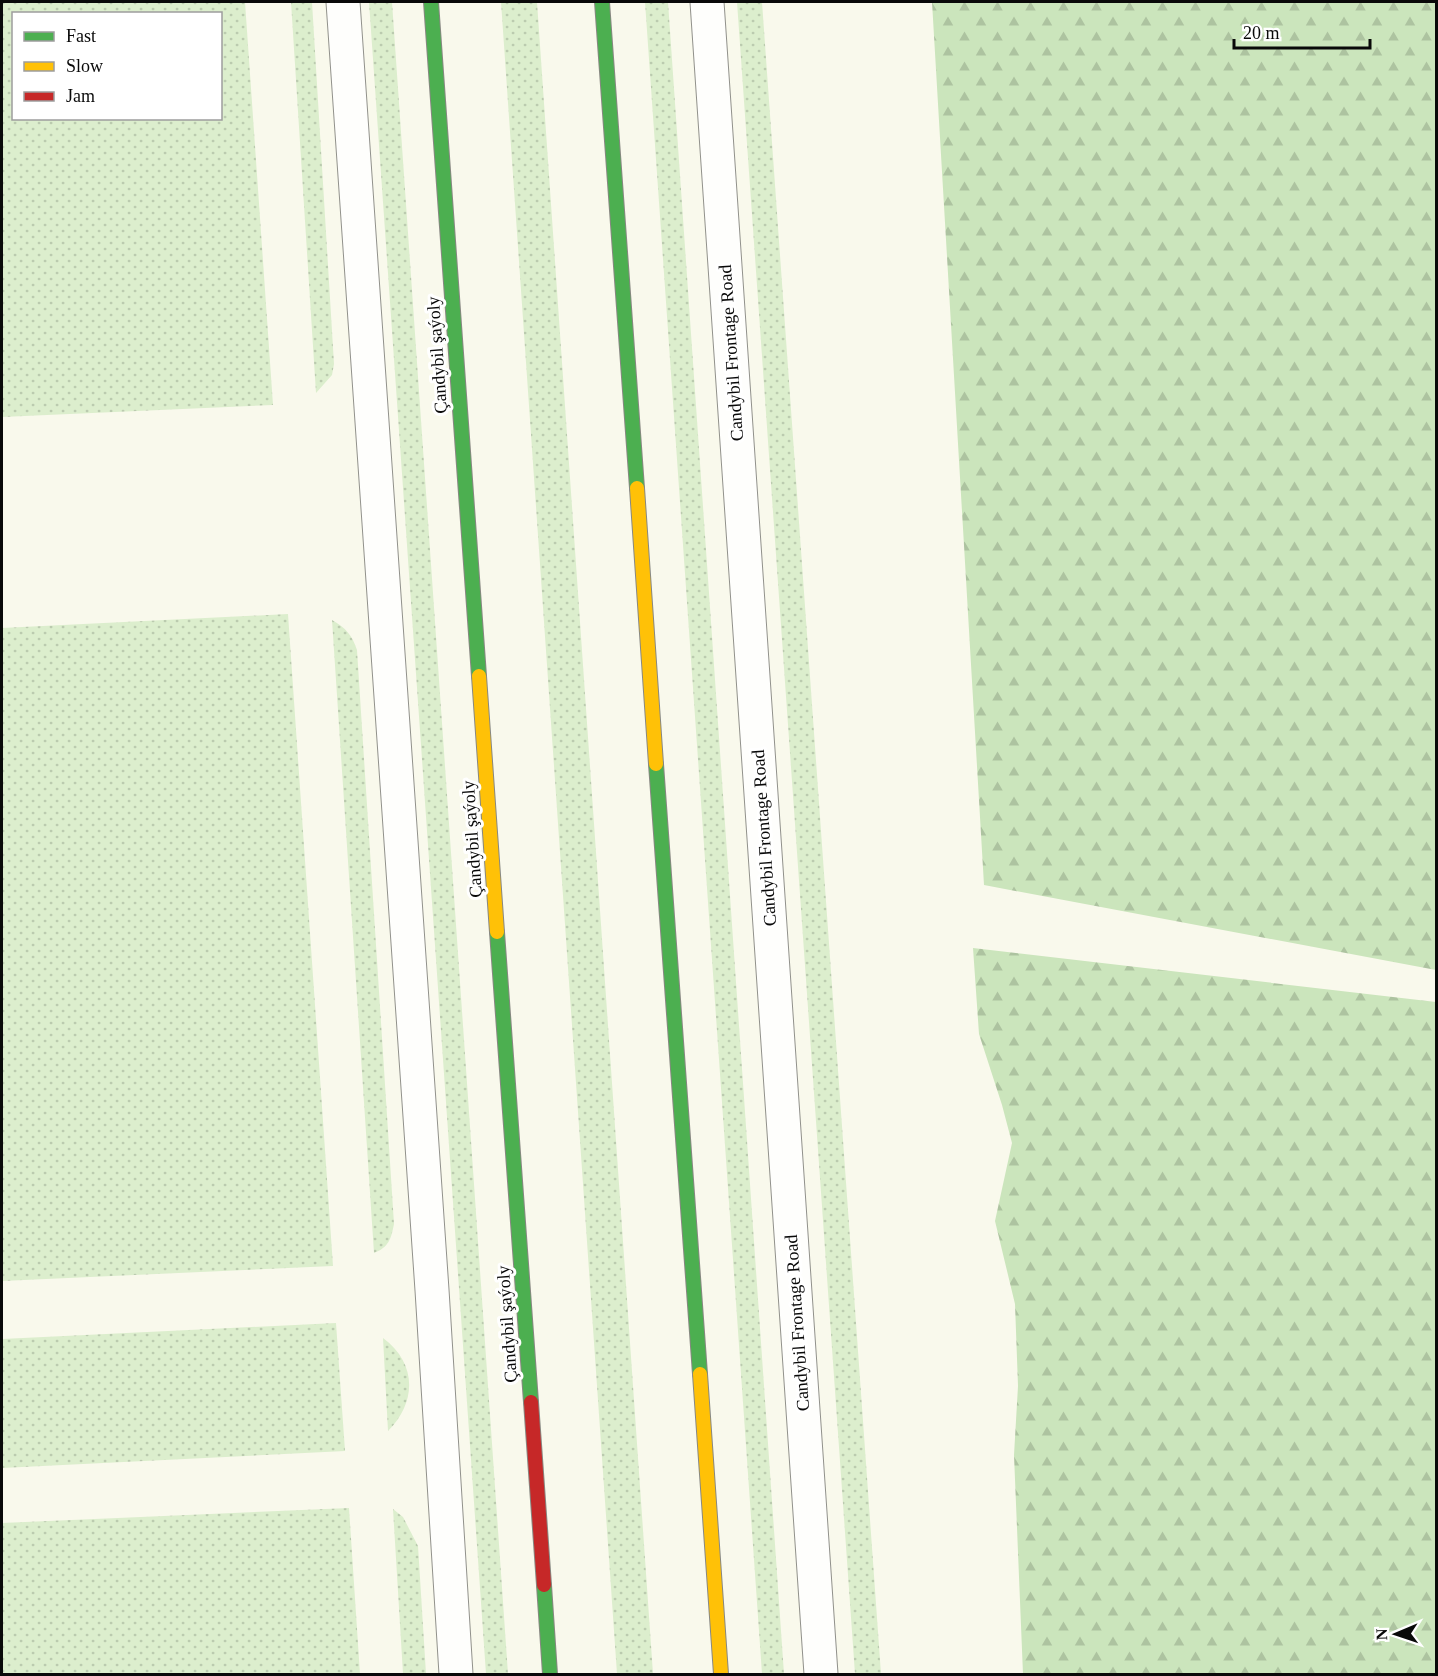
<svg xmlns="http://www.w3.org/2000/svg" width="1438" height="1676" font-family="'Times New Roman',serif">
<style>
.grass{fill:url(#grass-dots);fill-rule:evenodd}
.forest{fill:url(#forest-firs)}
.lines{fill:none;stroke-linecap:round;stroke-linejoin:round}
.street-casing{stroke:#91918b;stroke-width:35}
.fast-casing{stroke:#888882;stroke-width:16}
.slow-casing{stroke:#888882;stroke-width:16}
.jam-casing{stroke:#888882;stroke-width:16}
.street{stroke:#fefefc;stroke-width:33}
.fast{stroke:#4caf50;stroke-width:14}
.slow{stroke:#ffc107;stroke-width:14}
.jam{stroke:#c62828;stroke-width:14}
.labels{text-anchor:middle;dominant-baseline:central;stroke-width:6;stroke-linejoin:round;paint-order:stroke}
.street-label{font-size:18px;fill:#090909;stroke:#fff}
</style>
<defs>
<pattern id="grass-dots" width="8" height="8" patternUnits="userSpaceOnUse" patternTransform="scale(1.5)"><rect width="8" height="8" fill="#dceecd"/><path d="M2 2h.1M6 6h.1" fill="none" stroke="#bbcbaf" stroke-width="1.8" stroke-linecap="round"/></pattern>
<pattern id="forest-firs" width="22" height="20" patternUnits="userSpaceOnUse" patternTransform="scale(1.5)"><rect width="22" height="20" fill="#cbe5bc"/><path d="M5 1l3.5 6h-7zM16 11l3.5 6h-7z" fill="#adc3a0"/></pattern>
</defs>
<rect width="100%" height="100%" fill="#f9f9ec"/>
<path class="grass" d="M2 2H245L273 405 2 417ZM14 14H220V118H14Z
M291 2H312L334 364 332 375 316 393Z
M369 2H392L508 1674H486Z
M501 2H537L653 1674H617Z
M645 2H668L784 1674H762Z
M737 2H762L881 1674H855Z
M288 614 333 1266 2 1281V628Z
M332 620C346 628 352 635 357 650L394 1224C391 1239 389 1247 374 1253Z
M336 1323 345 1451 2 1468V1339Z
M383 1338C417 1363 417 1402 388 1431Z
M349 1508 360 1674H2V1523Z
M393 1509 403 1517 418 1546 426 1674H403Z"/>
<path class="forest" d="M932 2H1436V970L984 885Z
M973 948 1436 1002V1674H1023L1014 1455 1018 1386 1015 1304 995 1221 1012 1143 1002 1105 979 1034Z"/>
<g class="lines">
<defs>
<path id="street" d="M343 2 432 1290 456 1674
M707 2 821 1674"/>
<path id="fast" d="M431 2 479 676
M602 2 637 488
M656 764 700 1374
M497 932 531 1402
M544 1585 550 1674"/>
<path id="slow" d="M637 488 656 764
M479 676 497 932
M700 1374 721 1674"/>
<path id="jam" d="M531 1402 544 1585"/>
</defs>
<use href="#street" class="street-casing"/>
<use href="#fast" class="fast-casing"/>
<use href="#slow" class="slow-casing"/>
<use href="#jam" class="jam-casing"/>
<use href="#street" class="street"/>
<use href="#fast" class="fast"/>
<use href="#slow" class="slow"/>
<use href="#jam" class="jam"/>
</g>
<g class="labels">
<g class="street-label">
<text transform="translate(731 353) rotate(-94)">Candybil Frontage Road</text>
<text transform="translate(437 355) rotate(-94)">Çandybil şaýoly</text>
<text transform="translate(764 838) rotate(-94)">Candybil Frontage Road</text>
<text transform="translate(472 839) rotate(-94)">Çandybil şaýoly</text>
<text transform="translate(797 1323) rotate(-94)">Candybil Frontage Road</text>
<text transform="translate(507 1324) rotate(-94)">Çandybil şaýoly</text>
</g>
</g>
<rect width="1438" height="1676" fill="none" stroke="#090909" stroke-width="6"/>
<rect x="12" y="12" width="210" height="108" fill="#ffffff" stroke="#9d9d9d" stroke-width="1.5"/>
<rect x="24" y="32" width="30" height="9" fill="#4caf50" stroke="#9d9d9d" stroke-width="1.5"/>
<text x="66" y="42" font-size="18" fill="#090909">Fast</text>
<rect x="24" y="62" width="30" height="9" fill="#ffc107" stroke="#9d9d9d" stroke-width="1.5"/>
<text x="66" y="72" font-size="18" fill="#090909">Slow</text>
<rect x="24" y="92" width="30" height="9" fill="#c62828" stroke="#9d9d9d" stroke-width="1.5"/>
<text x="66" y="102" font-size="18" fill="#090909">Jam</text>
<g transform="translate(1396 1634) rotate(268)" stroke="#ffffff" stroke-width="4.5" paint-order="stroke">
<path d="M0-4.5L10 22L0 15L-10 22Z" fill="#090909"/>
<text y="-9" font-size="16" font-weight="bold" text-anchor="middle" fill="#090909">N</text>
</g>
<path d="M1234 39v9h136v-9" fill="none" stroke="#090909" stroke-width="3"/>
<text x="1243" y="39" font-size="18" fill="#090909" stroke="#ffffff" stroke-width="4.5" paint-order="stroke">20 m</text>
</svg>
